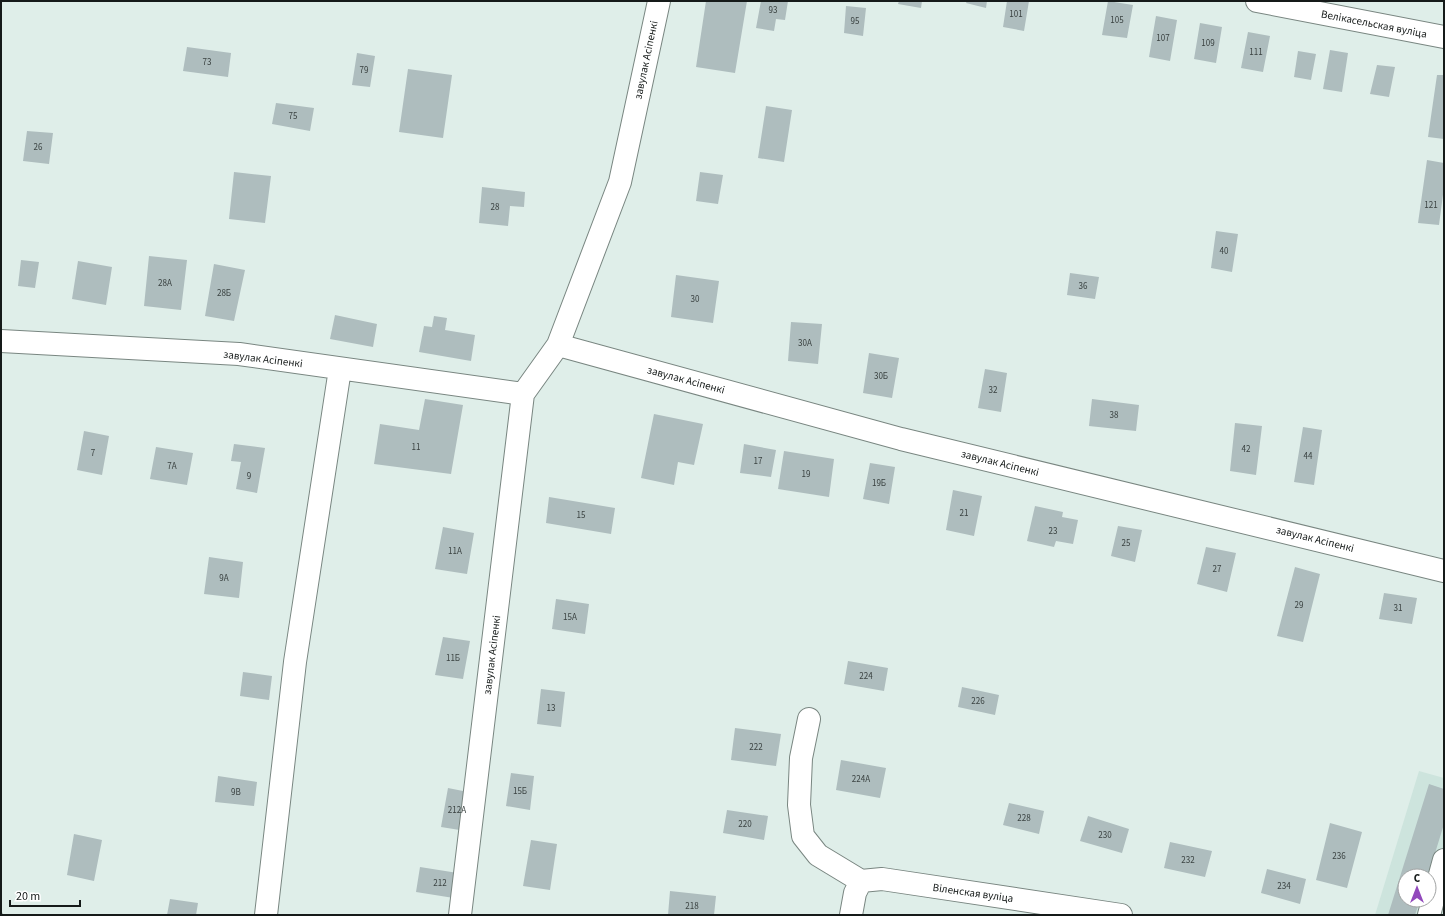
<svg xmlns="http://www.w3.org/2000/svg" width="1445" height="916" font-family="'Source Sans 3',sans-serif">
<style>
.built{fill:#cde4dd;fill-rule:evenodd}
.building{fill:#aebdbe}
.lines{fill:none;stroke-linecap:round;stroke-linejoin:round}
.minor-casing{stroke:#798681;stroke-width:24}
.path{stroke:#98a4a0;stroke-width:2.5;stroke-dasharray:2 2;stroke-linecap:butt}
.minor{stroke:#fff;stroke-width:22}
.labels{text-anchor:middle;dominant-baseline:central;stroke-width:3;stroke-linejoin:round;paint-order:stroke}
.number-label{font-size:9px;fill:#3b4342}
.street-label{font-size:11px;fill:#151a19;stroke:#fff}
</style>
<rect width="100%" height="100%" fill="#dfeee9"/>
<path class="built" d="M1419 771 1444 778V915H1375ZM1405 876H1429V900H1405Z"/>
<path class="building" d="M706 1H747L735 73 696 67Z
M761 1H788L785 20 776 19 774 31 756 28Z
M899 1H922L921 8 898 4Z
M967 1H987L986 8 966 3Z
M1007 1H1029L1024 31 1003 27Z
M1108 1 1133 5 1127 38 1102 35Z
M846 6 866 8 863 36 844 33Z
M1156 16 1177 20 1170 61 1149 57Z
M1200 23 1222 27 1216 63 1194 59Z
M1248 32 1270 36 1263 72 1241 68Z
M187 47 231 53 228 77 183 71Z
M1330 50 1348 53 1342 92 1323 89Z
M1298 51 1316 54 1311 80 1294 77Z
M357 53 375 56 370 87 352 85Z
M1377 65 1395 67 1389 97 1370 94Z
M408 69 452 75 443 138 399 132Z
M1437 75H1444V139L1428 137Z
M276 103 314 108 310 131 272 124Z
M766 106 792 110 784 162 758 158Z
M27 131 53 133 49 164 23 161Z
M1427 160 1444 163V187L1439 225 1418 223Z
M234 172 271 176 265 223 229 219Z
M700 172 723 175 718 204 696 201Z
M482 187 525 192 524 207 510 206 508 226 479 223Z
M1216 231 1238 234 1232 272 1211 268Z
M149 256 187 260 181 310 144 306Z
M21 260 39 262 35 288 18 286Z
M78 261 112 267 106 305 72 299Z
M214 264 245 270 234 321 205 316Z
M1070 273 1099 277 1095 299 1067 295Z
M676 275 719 281 713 323 671 317Z
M335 315 377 324 373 347 330 339Z
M434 316 447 318 445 330 475 335 471 361 419 352 424 326 432 327Z
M791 322 822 324 818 364 788 361Z
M869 353 899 358 892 398 863 393Z
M985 369 1007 373 1001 412 978 408Z
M425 399 463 405 451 474 374 464 380 424 419 430Z
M1092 399 1139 405 1136 431 1089 426Z
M654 414 703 424 694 465 678 462 674 485 641 478Z
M1235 423 1262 426 1256 475 1230 471Z
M1303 427 1322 430 1314 485 1294 482Z
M84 431 109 436 102 475 77 470Z
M234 444 265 448 257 493 236 489 241 462 231 461Z
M744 444 776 450 771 477 740 473Z
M156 447 193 453 187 485 150 479Z
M784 451 834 459 829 497 778 489Z
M870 463 895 467 889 504 863 499Z
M953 490 982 496 974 536 946 530Z
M549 497 615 508 611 534 546 523Z
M1035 506 1063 512 1062 517 1078 520 1073 544 1056 541 1054 547 1027 541Z
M1118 526 1142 530 1135 562 1111 556Z
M443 527 474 533 467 574 435 569Z
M1206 547 1236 553 1227 592 1197 584Z
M209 557 243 562 239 598 204 594Z
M1295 567 1320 574 1303 642 1277 636Z
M1384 593 1417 598 1412 624 1379 619Z
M556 599 589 604 585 634 552 629Z
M443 637 470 641 463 679 435 675Z
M848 661 888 668 884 691 844 684Z
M243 672 272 676 269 700 240 696Z
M962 687 999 695 995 715 958 707Z
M541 689 565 692 561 727 537 724Z
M735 728 781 734 776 766 731 760Z
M841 760 886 768 880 798 836 790Z
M511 773 534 776 530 810 506 806Z
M218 776 257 782 254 806 215 802Z
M1429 784 1444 789V824L1428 876H1405V900H1420L1415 915H1388Z
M448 788 473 793 466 831 441 827Z
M1009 803 1044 811 1039 834 1003 825Z
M727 810 768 816 764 840 723 833Z
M1088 816 1129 829 1122 853 1080 841Z
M1330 823 1362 832 1347 888 1316 880Z
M74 834 102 840 94 881 67 875Z
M531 840 557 844 550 890 523 886Z
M1170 842 1212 851 1205 877 1164 868Z
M420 867 464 874 460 899 416 892Z
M1267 869 1306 879 1300 904 1261 893Z
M670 891 716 896 714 915H668Z
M170 899 198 903 196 915H167Z"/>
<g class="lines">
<defs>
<path id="minor" d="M1257 1 1444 37
M1 341 239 354 523 394
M558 345 901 439 1444 571
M809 719 801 758 799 805 803 836 818 855 861 881
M266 915 295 662 340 369
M460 915 523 394 558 345 620 182 659 1
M851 915 855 893 861 881 882 879 1121 915
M1429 915 1444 860"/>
</defs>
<use href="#minor" class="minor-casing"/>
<path class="path" d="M1 913 2 915"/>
<use href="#minor" class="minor"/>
</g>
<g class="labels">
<g class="number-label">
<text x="773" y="10">93</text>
<text x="1016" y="14">101</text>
<text x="1117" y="20">105</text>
<text x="855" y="21">95</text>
<text x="1163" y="38">107</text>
<text x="1208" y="43">109</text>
<text x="1256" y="52">111</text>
<text x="207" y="62">73</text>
<text x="364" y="70">79</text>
<text x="293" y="116">75</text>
<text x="38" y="147">26</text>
<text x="1431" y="205">121</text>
<text x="495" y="207">28</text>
<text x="1224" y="251">40</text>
<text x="165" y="283">28А</text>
<text x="1083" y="286">36</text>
<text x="224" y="293">28Б</text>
<text x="695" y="299">30</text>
<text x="805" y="343">30А</text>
<text x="881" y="376">30Б</text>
<text x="993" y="390">32</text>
<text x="1114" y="415">38</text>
<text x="416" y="447">11</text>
<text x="1246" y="449">42</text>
<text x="93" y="453">7</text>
<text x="1308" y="456">44</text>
<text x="758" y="461">17</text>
<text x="172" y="466">7А</text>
<text x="806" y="474">19</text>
<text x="249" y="476">9</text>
<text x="879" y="483">19Б</text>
<text x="964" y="513">21</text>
<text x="581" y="515">15</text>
<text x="1053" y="531">23</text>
<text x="1126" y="543">25</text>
<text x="455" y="551">11А</text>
<text x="1217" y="569">27</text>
<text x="224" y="578">9А</text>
<text x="1299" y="605">29</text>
<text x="1398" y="608">31</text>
<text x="570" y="617">15А</text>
<text x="453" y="658">11Б</text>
<text x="866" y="676">224</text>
<text x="978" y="701">226</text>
<text x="551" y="708">13</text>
<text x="756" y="747">222</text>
<text x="861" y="779">224А</text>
<text x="520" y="791">15Б</text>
<text x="236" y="792">9В</text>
<text x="457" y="810">212А</text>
<text x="1024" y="818">228</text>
<text x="745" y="824">220</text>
<text x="1105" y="835">230</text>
<text x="1339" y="856">236</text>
<text x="1188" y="860">232</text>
<text x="440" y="883">212</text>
<text x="1284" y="886">234</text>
<text x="692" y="906">218</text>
</g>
<g class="street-label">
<text transform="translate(1374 24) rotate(11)">Велікасельская вуліца</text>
<text transform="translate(646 60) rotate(-78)">завулак Асіпенкі</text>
<text transform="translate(263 359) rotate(7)">завулак Асіпенкі</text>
<text transform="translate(686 380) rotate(15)">завулак Асіпенкі</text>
<text transform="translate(1000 463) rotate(14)">завулак Асіпенкі</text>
<text transform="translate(1315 539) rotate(14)">завулак Асіпенкі</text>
<text transform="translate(492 655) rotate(-83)">завулак Асіпенкі</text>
<text transform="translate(973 893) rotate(8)">Віленская вуліца</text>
</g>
</g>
<rect width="1445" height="916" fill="none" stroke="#151a19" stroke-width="4"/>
<g transform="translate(1417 888)"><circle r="19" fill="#ffffff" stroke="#a1a3a3"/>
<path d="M0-3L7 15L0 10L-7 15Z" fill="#9249bc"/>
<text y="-6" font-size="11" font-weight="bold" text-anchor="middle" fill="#151a19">С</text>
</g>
<path d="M10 900v6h70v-6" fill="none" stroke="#151a19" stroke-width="2"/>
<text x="16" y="900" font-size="12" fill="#151a19" stroke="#ffffff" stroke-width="3" paint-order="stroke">20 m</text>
</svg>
